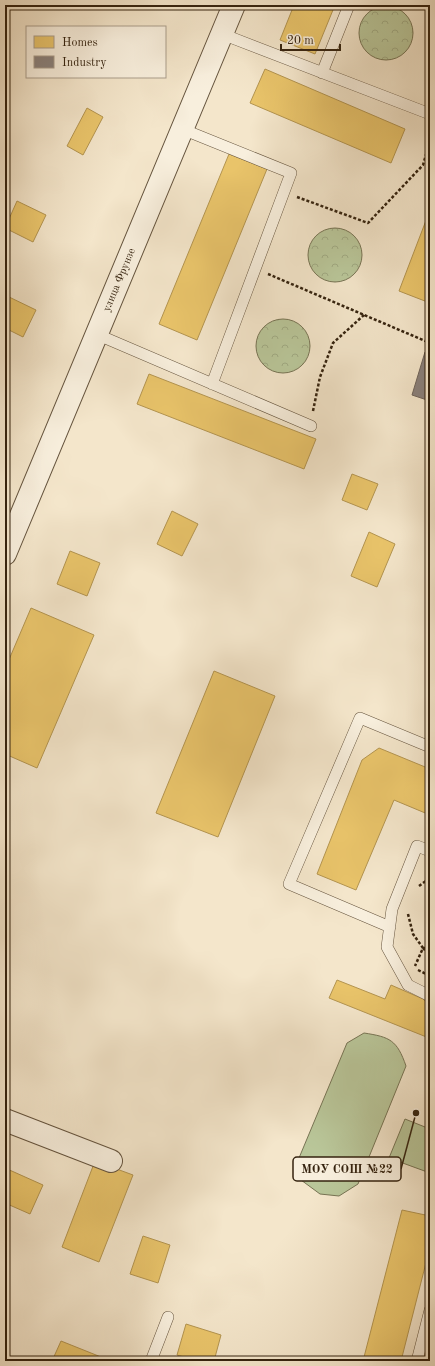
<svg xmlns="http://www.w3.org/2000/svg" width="435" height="1366" font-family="'Old Standard TT',serif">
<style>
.green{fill:#b9c699;stroke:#777454}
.park{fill:url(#park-crowns);stroke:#777454}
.homes{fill:#e9c46a;stroke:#b3944f}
.industry{fill:#8a817c;stroke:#70655b}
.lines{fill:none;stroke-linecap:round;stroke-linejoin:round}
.lane-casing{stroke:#65543e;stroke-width:12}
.street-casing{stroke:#65543e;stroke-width:24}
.path{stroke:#35230f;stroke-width:2.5;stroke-dasharray:3 2;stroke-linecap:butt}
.lane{stroke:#f8efdd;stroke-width:11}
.street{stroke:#f8efdd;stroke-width:22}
.labels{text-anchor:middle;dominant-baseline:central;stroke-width:4;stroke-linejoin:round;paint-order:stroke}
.street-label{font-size:11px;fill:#35230f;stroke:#f8efdd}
.leader{fill:none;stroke:#35230f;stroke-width:1.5}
.callout-dot{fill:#35230f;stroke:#f8efdd;stroke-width:1.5}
.callout{fill:#f8efdd;stroke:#35230f;stroke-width:1.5}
.callout-label{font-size:12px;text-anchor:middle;font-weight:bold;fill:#35230f}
</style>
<defs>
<pattern id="park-crowns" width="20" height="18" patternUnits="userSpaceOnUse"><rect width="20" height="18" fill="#b9c699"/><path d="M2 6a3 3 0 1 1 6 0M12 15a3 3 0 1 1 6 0" fill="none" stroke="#a0aa83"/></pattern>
</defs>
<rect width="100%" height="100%" fill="#f4e6cb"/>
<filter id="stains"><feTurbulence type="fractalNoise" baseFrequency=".005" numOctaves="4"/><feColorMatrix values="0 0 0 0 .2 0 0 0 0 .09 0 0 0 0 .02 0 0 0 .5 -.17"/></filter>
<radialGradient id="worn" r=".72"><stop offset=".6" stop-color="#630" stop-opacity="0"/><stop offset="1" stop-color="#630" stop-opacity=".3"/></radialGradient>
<path class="green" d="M364 1033C390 1037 397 1040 406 1066L358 1184 339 1196 320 1194 301 1180 299 1158 347 1043Z
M405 1119 430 1129V1173L389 1158Z"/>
<path class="park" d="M359 33a27 27 0 1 1 54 0a27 27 0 1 1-54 0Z
M308 255a27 27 0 1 1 54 0a27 27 0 1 1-54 0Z
M256 346a27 27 0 1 1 54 0a27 27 0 1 1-54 0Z"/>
<path class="homes" d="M294 5H335L315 54 280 40Z
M265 69 405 129 391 163 250 103Z
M87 108 103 117 83 155 67 146Z
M229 154 267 169 197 340 159 324Z
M17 201 46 215 33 242 5 228Z
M430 210V303L399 291Z
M7 296 36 310 23 337 5 328V301Z
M149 374 316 439 304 469 137 404Z
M352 474 378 484 367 510 342 500Z
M172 511 198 524 182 556 157 544Z
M369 532 395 544 377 587 351 576Z
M70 551 100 563 87 596 57 584Z
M31 608 94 635 37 768 5 754V669Z
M214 671 275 696 218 837 156 813Z
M379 748 430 769V815L394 800 356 890 317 874 362 760Z
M337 980 385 999 391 985 423 999 430 1006 429 1038 329 998Z
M95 1161 133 1175 99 1262 62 1247Z
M5 1168 43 1185 30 1214 5 1203Z
M402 1210 430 1216V1247L401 1361H363Z
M143 1236 170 1245 158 1283 130 1274Z
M186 1324 221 1335 214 1361H198L177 1355Z
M61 1341 111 1361H52Z"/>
<path class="industry" d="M425 352 430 354V401L412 395Z"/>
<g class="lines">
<defs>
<path id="lane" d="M222 34 430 114
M322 73 349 5
M182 129 291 173 212 384
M96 334 311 426
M430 851 417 846 392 909 387 947 408 985 430 996
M390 927 289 884 360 718 430 747
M151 1361 168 1317
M417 1361 430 1310"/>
<g id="street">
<path id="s1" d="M5 554 234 5"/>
<path d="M5 1120 111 1161"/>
</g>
</defs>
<use href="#lane" class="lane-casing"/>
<use href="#street" class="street-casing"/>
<path class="path" d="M297 197 368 223 423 165 430 141
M268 274 430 343
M313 411 320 377 333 343 364 315
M419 886 430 878
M408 914 413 934 423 948 415 966
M423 948 430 955
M423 948H430
M418 970 430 976"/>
<use href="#lane" class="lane"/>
<use href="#street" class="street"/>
</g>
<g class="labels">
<g class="street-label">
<text stroke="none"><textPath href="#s1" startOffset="297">улица Фрунзе</textPath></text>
</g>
</g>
<path class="leader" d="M416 1113L401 1169"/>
<circle class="callout-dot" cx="416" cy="1113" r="4"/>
<rect class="callout" x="293" y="1157" width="108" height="24" rx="4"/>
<g class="callout-label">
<text x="347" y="1173">МОУ СОШ №22</text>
</g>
<rect width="435" height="1366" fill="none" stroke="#f4e6cb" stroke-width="20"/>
<rect x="6" y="6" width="423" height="1354" fill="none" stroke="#35230f" stroke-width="2"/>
<rect x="10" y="10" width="415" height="1346" fill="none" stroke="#35230f"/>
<rect x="26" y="26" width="140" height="52" fill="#f8efdd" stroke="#aa9d8b"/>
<rect x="34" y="36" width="20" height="12" fill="#e9c46a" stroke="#aa9d8b"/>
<text x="62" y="46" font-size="12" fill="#35230f">Homes</text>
<rect x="34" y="56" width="20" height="12" fill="#8a817c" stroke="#aa9d8b"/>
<text x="62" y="66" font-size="12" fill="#35230f">Industry</text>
<path d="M281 44v6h59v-6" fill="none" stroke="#35230f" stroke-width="2"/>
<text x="287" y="44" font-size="12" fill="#35230f" stroke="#f8efdd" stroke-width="3" paint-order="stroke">20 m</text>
<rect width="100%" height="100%" filter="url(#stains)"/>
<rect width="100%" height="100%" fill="url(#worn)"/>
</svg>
